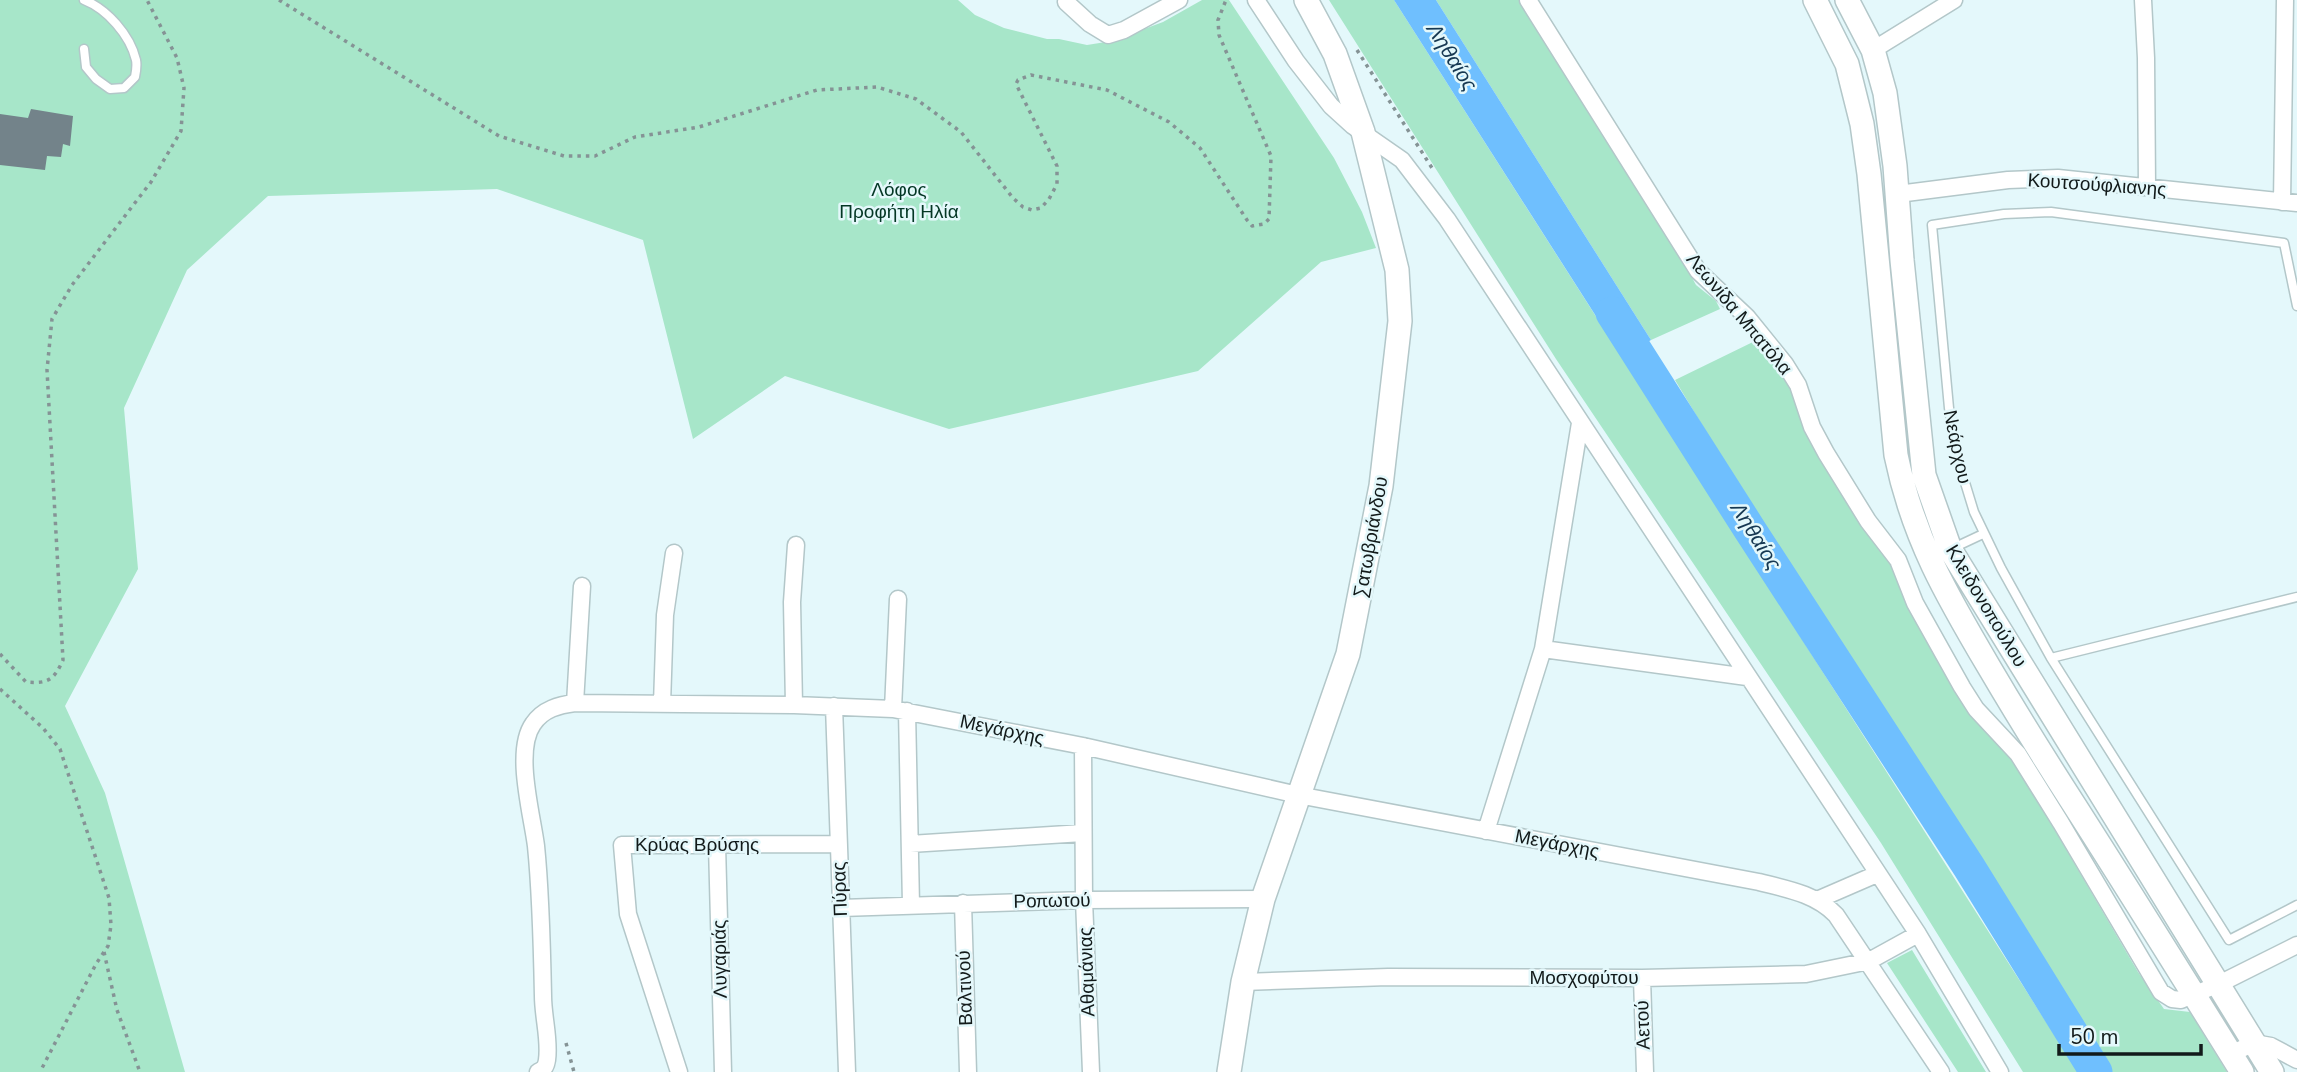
<svg xmlns="http://www.w3.org/2000/svg" width="2297" height="1072" font-family="'Nunito Sans',sans-serif">
<style>
.green{fill:#a7e6c9}
.water{fill:#6fbffe}
.lines{fill:none;stroke-linecap:round;stroke-linejoin:round}
.river{stroke:#6fbffe;stroke-width:33}
.building{fill:#73838a}
.lane-casing{stroke:#b3c7c9;stroke-width:11}
.street-casing{stroke:#b3c7c9;stroke-width:19}
.secondary-casing{stroke:#b3c7c9;stroke-width:26}
.path{stroke:#859395;stroke-width:3.5;stroke-dasharray:3.5 5;stroke-linecap:butt}
.lane{stroke:#fff;stroke-width:8}
.street{stroke:#fff;stroke-width:16}
.secondary{stroke:#fff;stroke-width:23}
.labels{text-anchor:middle;dominant-baseline:central;stroke-width:5;stroke-linejoin:round;paint-order:stroke}
.street-label{font-size:19px;fill:#121a1a;stroke:#e4f8fb}
.park-label{font-size:19px;fill:#043725;stroke:#e4f8fb}
.water-label{font-size:21px;font-style:italic;fill:#163852;stroke:#e4f8fb}
</style>
<rect width="100%" height="100%" fill="#e4f8fb"/>
<path class="green" d="M0 0H958L975 15 1004 28 1047 39H1059L1087 45 1112 41 1163 22 1202 0H1229L1334 158 1362 212 1376 248 1321 262 1198 371 949 429 785 376 693 439 643 240 497 189 268 196 187 270 124 408 138 569 65 706 105 793 185 1072H0Z
M1329 0H1394L2078 1072H2023L1881 843 1556 359Z
M1436 0H1519L1683 261 1696 285 1716 301 1720 309 1651 340Z
M1757 340 1779 364 1893 563 2015 762 2138 972 2164 1009 2190 1012 2227 1072H2112L1927 775 1743 493 1675 380Z
M1912 950 1986 1072H1958L1887 963Z"/>
<path class="water" d="M1394 0H1436L1651 340 1622 357Z"/>
<g class="lines">
<path class="river" d="M1612 313 1750 530 1969 867 2096 1072"/>
</g>
<path class="building" d="M31 109 73 116 70 146 63 144 61 157 47 156 45 170 0 165V114L28 118Z"/>
<g class="lines">
<defs>
<path id="lane" d="M84 49 86 67 96 79 110 89 124 88 135 77C136 72 137 65 136 60 130 35 107 9 84 0
M2297 306 2284 243 2051 212 2004 214 1932 225 1949 408 1959 463 1974 512 2001 568 2051 658 2229 940 2297 905
M1951 549 1983 534
M2051 658 2297 597"/>
<path id="street" d="M1256 0 1296 61 1331 106 1353 126 1402 160 1447 219 1918 934 2000 1072
M1528 0 1698 271 1747 317 1785 364 1798 385 1812 427 1826 453 1868 521 1898 560 1915 603 1962 687 1976 709 2018 754 2061 823 2161 992 2172 999 2181 1000 2219 984 2297 945
M2143 0 2146 58 2147 187
M1066 2 1090 24 1108 35 1124 30 1179 0
M1873 50 1954 0
M1898 194 2008 180 2058 178 2297 203
M2282 202 2285 0
M1543 649 1747 677
M575 703 582 586
M662 704 665 615 674 553
M794 705 792 602 796 545
M834 706 847 1072
M893 709 898 599
M907 711 911 905
M1083 746 1084 900 1091 1072
M1486 831 1543 649 1580 423
M910 844 1083 833
M717 845 723 1072
M1817 900 1877 874
M963 903 968 1072
M841 908 1084 900 1263 899
M1642 978 1645 1072
M1243 982 1388 977 1642 978 1806 974 1869 961 1918 934
M2231 1054 2254 1043 2271 1046 2297 1060
M538 1072C544 1069 546 1067 547 1060 550 1040 543 1017 543 996 542 946 541 895 536 846 532 814 514 751 533 724 543 709 559 705 575 703L794 705 893 709 1083 746 1298 795 1759 882C1787 889 1816 894 1836 915L1941 1072
M679 1072 628 914 622 845 839 844"/>
<path id="secondary" d="M1815 0 1847 64 1862 124 1869 174 1896 455C1913 538 1947 596 1989 667 2016 713 2044 758 2073 803 2130 892 2186 982 2242 1072
M1847 0 1873 50 1885 93 1895 166 1902 260 1924 475 1950 549 2272 1072
M1229 1072 1243 982 1263 899 1348 654 1381 486 1400 321 1397 270 1363 132 1335 54 1306 0"/>
</defs>
<use href="#lane" class="lane-casing"/>
<use href="#street" class="street-casing"/>
<use href="#secondary" class="secondary-casing"/>
<path class="path" d="M279 0 499 136 564 156H595L635 137 699 127 817 90 877 87 916 99 961 132 1013 198 1023 207 1032 210 1041 208 1049 199 1057 184V166L1016 84 1018 80 1031 75 1107 90 1169 122 1200 148 1247 220 1252 226 1264 224 1269 219 1271 156 1219 35 1218 20 1226 0
M1357 50 1432 168
M0 654 26 682C48 684 54 680 63 660L47 370 52 319 72 285 151 182 181 131 184 88 177 58 147 0
M0 689 43 728 60 749 109 898 111 925 108 946 96 964 40 1072
M104 952 117 1010 140 1072
M566 1043 574 1072"/>
<use href="#lane" class="lane"/>
<use href="#street" class="street"/>
<use href="#secondary" class="secondary"/>
</g>
<g class="labels">
<g class="street-label">
<text transform="translate(2097 185) rotate(4)">Κουτσούφλιανης</text>
<text transform="translate(1739 314) rotate(50)">Λεωνίδα Μπατόλα</text>
<text transform="translate(1957 447) rotate(78)">Νεάρχου</text>
<text transform="translate(1371 537) rotate(-80)">Σατωβριάνδου</text>
<text transform="translate(1986 606) rotate(59)">Κλειδονοπούλου</text>
<text transform="translate(1002 730) rotate(12)">Μεγάρχης</text>
<text transform="translate(1557 844) rotate(11)">Μεγάρχης</text>
<text x="697" y="845">Κρύας Βρύσης</text>
<text transform="translate(840 889) rotate(-92)">Πύρας</text>
<text transform="translate(1052 901) rotate(-1)">Ροπωτού</text>
<text transform="translate(720 959) rotate(-91)">Λυγαριάς</text>
<text transform="translate(1087 972) rotate(-92)">Αθαμάνιας</text>
<text x="1584" y="978">Μοσχοφύτου</text>
<text transform="translate(965 988) rotate(-92)">Βαλτινού</text>
<text transform="translate(1643 1025) rotate(-92)">Αετού</text>
</g>
<g class="park-label">
<text x="899" y="190">Λόφος<tspan x="899" dy="22">Προφήτη Ηλία</tspan></text>
</g>
<g class="water-label">
<text transform="translate(1452 57) rotate(58)">Ληθαίος</text>
<text transform="translate(1756 536) rotate(58)">Ληθαίος</text>
</g>
</g>
<path d="M2059 1044v10h142v-10" fill="none" stroke="#121a1a" stroke-width="3.5"/>
<text x="2070" y="1044" font-size="21" fill="#121a1a" stroke="#e4f8fb" stroke-width="5" paint-order="stroke">50 m</text>
</svg>
